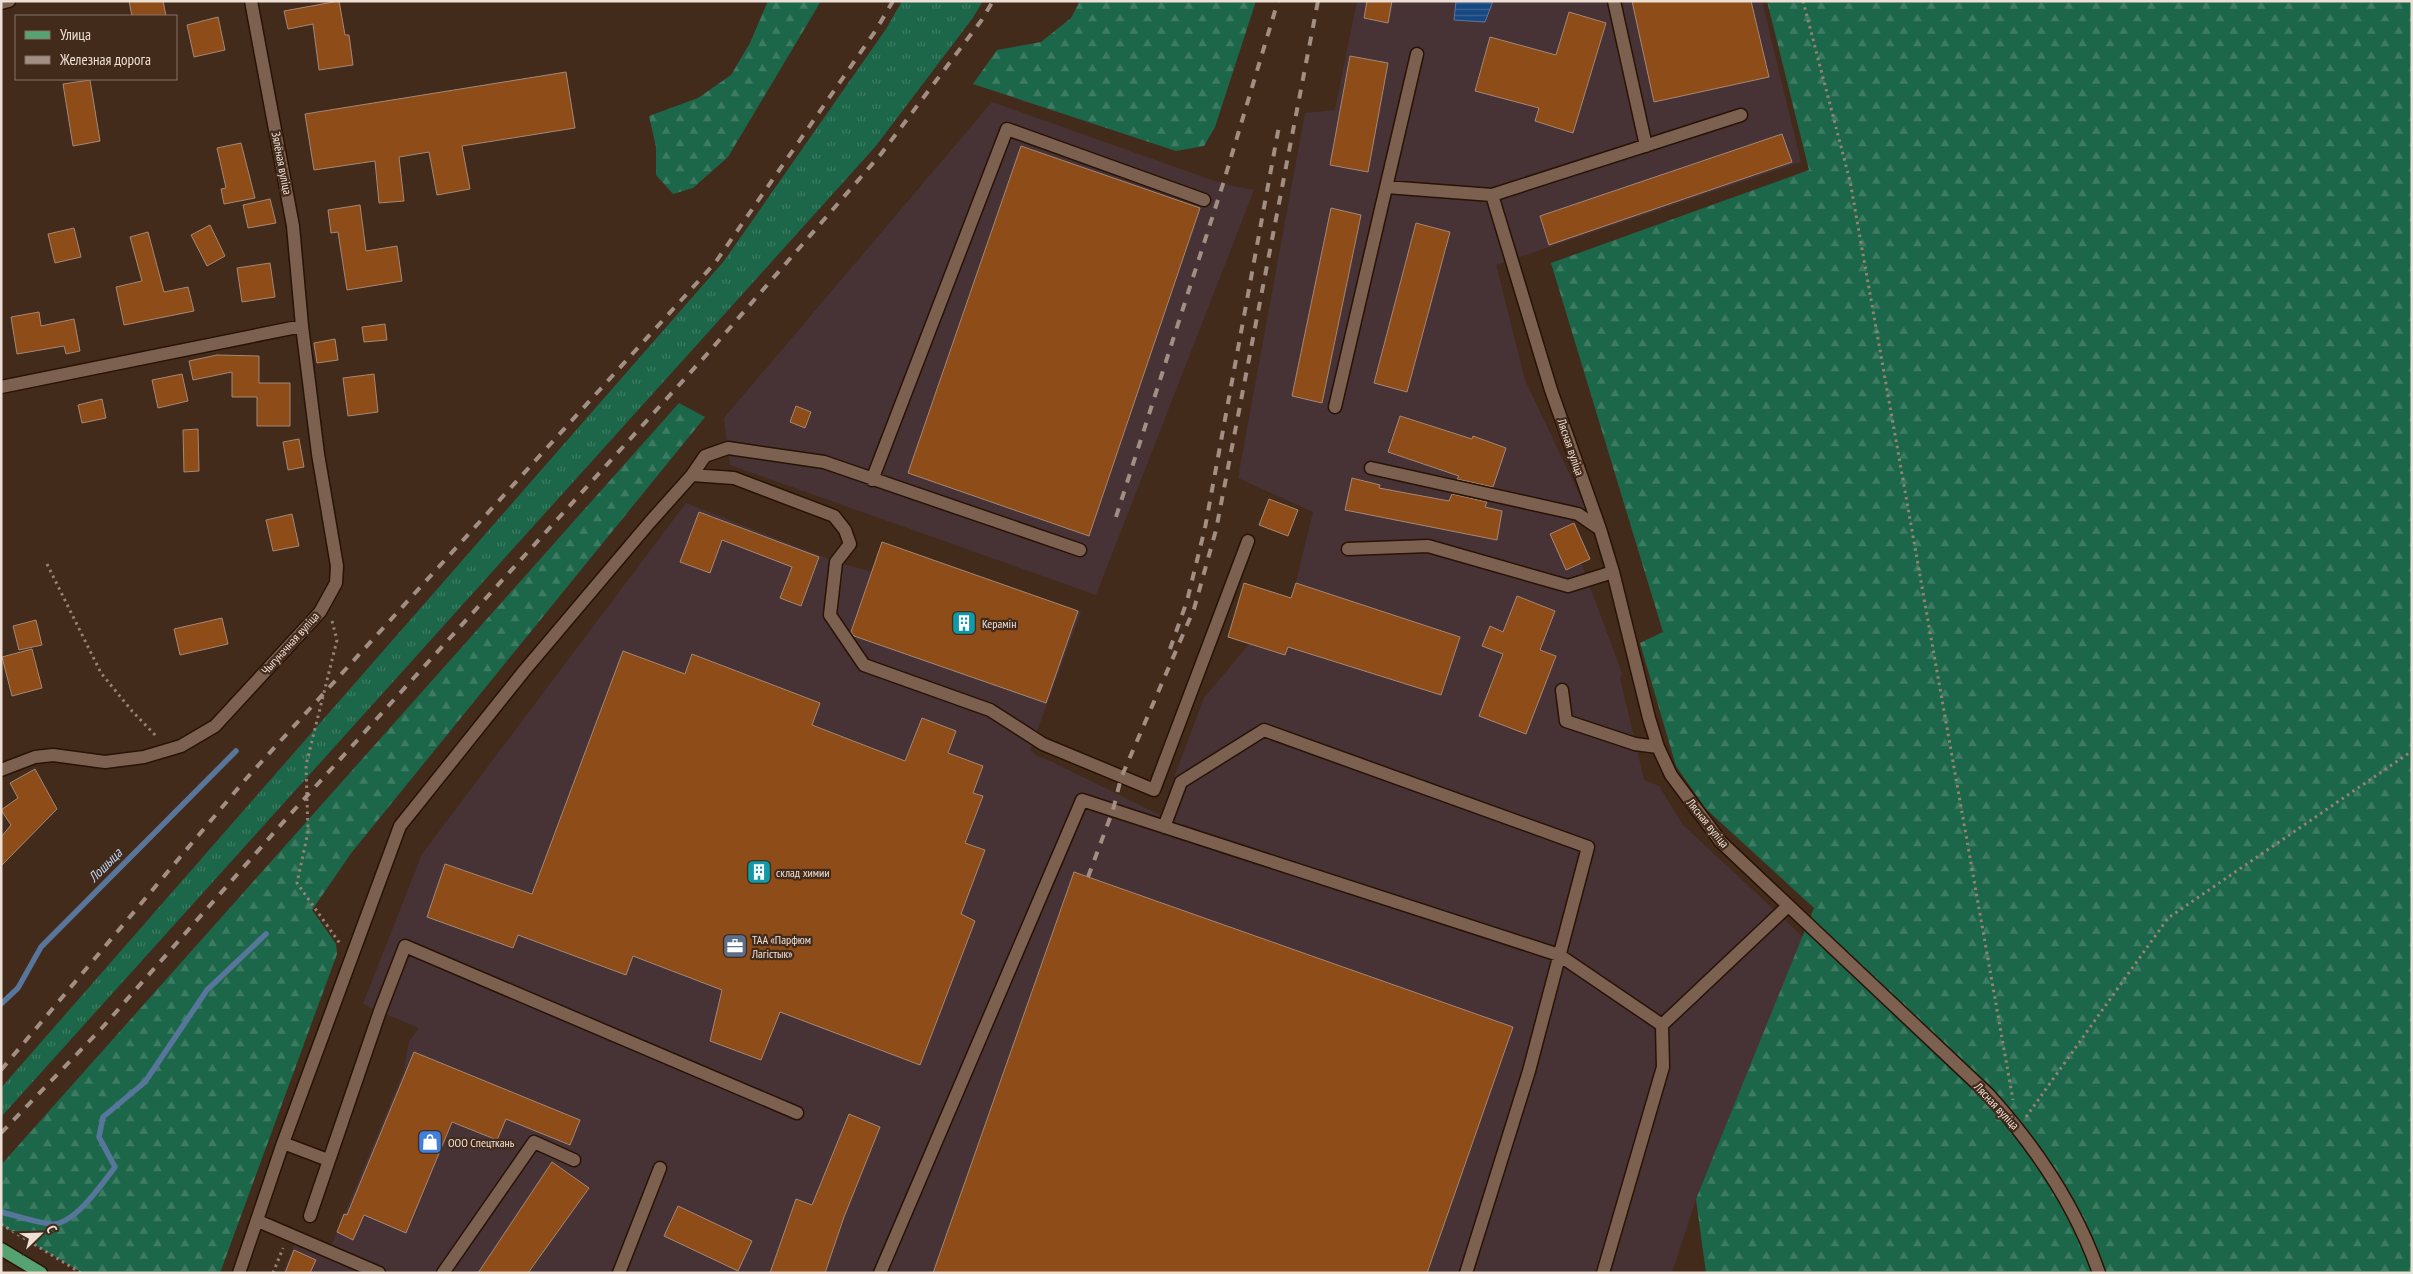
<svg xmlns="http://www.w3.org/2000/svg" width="2413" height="1274" font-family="'PT Sans Narrow',sans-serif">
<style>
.industrial{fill:#473336}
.grass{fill:url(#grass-tufts)}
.forest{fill:url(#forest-firs)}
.water{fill:url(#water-rules);stroke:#58769b}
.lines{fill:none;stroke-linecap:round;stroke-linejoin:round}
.stream{stroke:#58769b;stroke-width:5.5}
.building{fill:#8e4c18;stroke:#a48876}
.minor-casing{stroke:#281305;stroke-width:15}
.major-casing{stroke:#281305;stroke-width:15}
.path{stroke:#958275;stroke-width:3;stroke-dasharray:2.5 4;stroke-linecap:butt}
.minor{stroke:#7c6150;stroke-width:12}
.major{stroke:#56a273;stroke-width:12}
.rail{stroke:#a28f83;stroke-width:4;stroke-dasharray:9 9;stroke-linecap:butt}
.labels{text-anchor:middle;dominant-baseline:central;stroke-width:4.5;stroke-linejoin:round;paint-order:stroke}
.street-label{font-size:12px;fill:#efe0d6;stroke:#432b1c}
.poi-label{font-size:12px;fill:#efe0d6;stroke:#432b1c;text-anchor:start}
.water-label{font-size:14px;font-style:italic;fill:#bcd6f9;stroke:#432b1c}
</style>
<defs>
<pattern id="grass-tufts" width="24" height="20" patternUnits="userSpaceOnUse" patternTransform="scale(1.25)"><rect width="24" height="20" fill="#1c6749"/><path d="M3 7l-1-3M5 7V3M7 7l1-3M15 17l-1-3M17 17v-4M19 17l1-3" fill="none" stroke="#3d7c62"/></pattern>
<pattern id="forest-firs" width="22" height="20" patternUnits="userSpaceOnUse" patternTransform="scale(1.25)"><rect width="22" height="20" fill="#1c6749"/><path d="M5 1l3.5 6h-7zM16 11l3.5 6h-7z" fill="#3d7c62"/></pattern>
<pattern id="water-rules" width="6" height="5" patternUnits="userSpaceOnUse" patternTransform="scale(1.25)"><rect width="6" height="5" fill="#184882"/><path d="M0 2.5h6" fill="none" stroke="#3a6293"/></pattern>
</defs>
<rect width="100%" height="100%" fill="#432b1c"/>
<path class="industrial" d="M1357 1H1762L1801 162 1496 265 1525 380 1587 511 1569 517 1572 524H1575L1590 559 1581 563 1622 673 1620 678 1644 780 1659 786 1683 825 1803 937 1696 1199 1672 1273H283L295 1244 327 1256 404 1071 409 1041 419 1028 363 1004 422 854 686 503 836 562 872 572 882 542 1081 612 1030 750 1038 757 1046 759 1160 815 1204 698 1249 644 1285 655 1288 647 1285 611 1295 586 1313 512 1238 478 1305 113 1335 110Z
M992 102 1223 184 1254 190 1096 595 730 465 724 418Z"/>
<path class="grass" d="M902 1H983L972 19 875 147 1 1117V1088L724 261 886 29Z"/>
<path class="forest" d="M768 1H821L728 157 693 188 673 194 656 175V147L649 116 698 98 731 75 750 43Z
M1080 1H1256L1215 127 1204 146 1176 151 973 84 997 50 1041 42 1071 18Z
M1767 1H2412V1273H1706L1696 1199 1814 908 1706 809 1676 766 1640 643 1663 632 1551 263 1809 170Z
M679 403 705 417 352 852 312 910 336 944 337 954 220 1273H83L1 1225V1165Z"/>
<path class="water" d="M1456 1H1493L1485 22 1454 20Z"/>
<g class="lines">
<path class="stream" d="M1 1004 18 988 41 947 236 751
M1 1212C17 1216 34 1222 50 1224 73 1227 103 1183 115 1167L99 1137 103 1117 145 1082 207 990 266 934"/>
</g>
<path class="building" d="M129 1H163L166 16H132Z
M339 1 345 35H349L353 65 319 70 313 24 288 29 284 11Z
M1367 1H1392L1388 23 1364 18Z
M1632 1H1751L1769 77 1654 102Z
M1569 12 1606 23 1573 133 1535 121 1539 108 1475 91 1490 37 1556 55Z
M218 17 225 50 194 57 187 25Z
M1350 56 1388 63 1368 172 1330 165Z
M566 72 575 128 462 146 470 189 437 195 429 152 399 157 404 201 379 203 375 161 314 170 305 114Z
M90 80 100 141 73 146 63 84Z
M1782 134 1792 162 1549 245 1540 216Z
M241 143 255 198 224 204 221 189 226 188 217 148Z
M1021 146 1200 208 1089 536 908 473Z
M270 199 276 223 248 228 243 205Z
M360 205 366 251 397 246 402 281 347 290 338 232 331 233 328 210Z
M1331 208 1361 215 1322 403 1292 396Z
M1416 223 1450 232 1407 392 1374 383Z
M210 225 225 256 207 266 191 235Z
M74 228 81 257 55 263 48 234Z
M148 232 164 292 188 287 194 311 124 325 116 287 142 281 130 237Z
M270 263 275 297 242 302 237 268Z
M39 312 41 326 74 319 80 351 66 354 64 346 17 354 11 317Z
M385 324 387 340 364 342 362 327Z
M335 339 338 360 317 363 314 343Z
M217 355 259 356V383H290V426H257V397H232V372L193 380 189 361Z
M182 374 188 401 158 408 152 380Z
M374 374 378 412 348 416 343 378Z
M102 399 106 418 82 423 78 405Z
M796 406 811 412 805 428 790 422Z
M1400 416 1472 439 1473 436 1506 448 1493 487 1457 479 1459 476 1388 452Z
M198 429 199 471 184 472 183 430Z
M299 439 304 467 288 470 283 442Z
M1352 478 1380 485 1379 488 1449 501 1452 494 1487 502 1485 507 1502 511 1497 540 1345 510Z
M1269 499 1298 510 1288 536 1259 525Z
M699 512 819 557 801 606 780 598 792 567 722 540 710 573 680 562Z
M292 514 299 546 273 551 266 520Z
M1574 523 1590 559 1566 570 1550 534Z
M882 542 1078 611 1046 703 854 636 851 632Z
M1244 583 1291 598 1296 583 1460 637 1441 695 1288 647 1285 655 1228 637Z
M1517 596 1555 611 1540 650 1556 656 1526 734 1479 716 1503 654 1482 646 1490 626 1503 632Z
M222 618 228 644 180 655 174 629Z
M36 620 42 645 19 650 13 626Z
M32 649 42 688 12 696 2 657Z
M623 651 685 674 692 654 820 703 812 725 905 761 922 718 956 731 948 753 983 766 973 793 983 796 965 843 985 850 961 914 975 921 920 1065 780 1012 761 1060 710 1041 722 990 633 956 626 975 518 935 513 948 427 917 445 864 532 894Z
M35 769 57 809 1 866V837L11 825 1 810 18 798 10 783Z
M1074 872 1513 1027 1427 1273H933Z
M414 1052 580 1120 570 1145 506 1119 497 1140 452 1122 406 1233 364 1215 353 1240 337 1232 344 1214 347 1215Z
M849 1114 880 1127 844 1217 825 1273H770L796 1199 812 1205Z
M552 1162 589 1188 528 1273H478Z
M678 1206 752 1241 738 1271 664 1236Z
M294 1250 316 1260 310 1273H285Z"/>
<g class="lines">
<defs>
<path id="minor" d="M1614 1 1646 146
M1 3 9 1
M1741 115 1492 195 1551 390 1600 529 1613 572 1649 718 1658 747 1671 775 1721 842 1988 1094C2035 1146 2076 1207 2099 1273
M1386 187 1492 195
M1 387 302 326
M1335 407 1417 54
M1371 468 1578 514 1600 529
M692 475 734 478 834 516 845 530 850 544 836 562 830 615 864 665 990 710 1043 744 1154 790 1248 541
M872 480 1007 129 1204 200
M1348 549 1428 546 1568 586 1613 572
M1562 690 1566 721 1635 744 1658 747
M1 770 35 757 53 755 105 762 144 757 181 746 215 726 320 612 336 583 337 566 318 454 302 326 293 226 251 1
M1164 827 1181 782 1264 730 1588 847 1529 1071 1466 1273
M283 1143 328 1160
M310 1216 380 1011 405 946 797 1113
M258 1221 379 1273
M239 1273 283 1143 400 826 524 671 650 522 692 475 705 456 728 448 824 462 1080 550
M443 1273 534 1142 574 1160
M619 1273 660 1168
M880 1273 1082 800 1559 955 1662 1025
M1603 1273 1663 1067 1662 1025 1788 906"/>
<path id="major" d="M1 1249 41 1273"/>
</defs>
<use href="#minor" class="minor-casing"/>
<use href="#major" class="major-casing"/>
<path class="path" d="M1803 1 1850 181 2013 1100
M47 564 101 673 132 711 157 737
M332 621 337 640 306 765 308 832 297 883 341 945
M2026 1117 2168 918 2412 751
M1 1224 81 1273
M273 1273 283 1248"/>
<use href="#minor" class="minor"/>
<use href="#major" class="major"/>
<path class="rail" d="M1116 517 1223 184 1278 1
M1170 649 1187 601 1205 528 1279 126
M1088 877 1113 810 1121 778 1194 609 1216 530 1318 1
M1 1070 245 780 715 263 876 30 893 1
M1 1133 101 1029 286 819 708 353 881 154 981 21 993 1"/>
</g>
<defs>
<symbol id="building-square" viewBox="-11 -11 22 22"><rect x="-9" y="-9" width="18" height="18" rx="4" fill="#0f9aa8" stroke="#432b1c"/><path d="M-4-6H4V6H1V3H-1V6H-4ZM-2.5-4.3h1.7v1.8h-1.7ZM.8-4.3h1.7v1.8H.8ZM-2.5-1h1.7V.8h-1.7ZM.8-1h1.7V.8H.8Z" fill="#fff"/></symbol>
<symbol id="office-square" viewBox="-11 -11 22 22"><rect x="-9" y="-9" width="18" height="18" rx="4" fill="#5c6f8a" stroke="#432b1c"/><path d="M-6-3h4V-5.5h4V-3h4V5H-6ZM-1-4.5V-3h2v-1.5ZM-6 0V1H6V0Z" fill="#fff"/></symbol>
<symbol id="shop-square" viewBox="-11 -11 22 22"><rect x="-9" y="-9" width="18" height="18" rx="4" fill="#3f7fe0" stroke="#432b1c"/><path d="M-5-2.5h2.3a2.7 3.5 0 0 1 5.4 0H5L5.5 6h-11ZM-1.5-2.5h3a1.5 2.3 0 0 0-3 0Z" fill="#fff"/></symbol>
</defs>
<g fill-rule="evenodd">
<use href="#building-square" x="950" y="609" width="28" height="28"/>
<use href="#building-square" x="745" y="858" width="28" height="28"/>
<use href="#office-square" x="721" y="932" width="28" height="28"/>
<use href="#shop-square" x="416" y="1128" width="28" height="28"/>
</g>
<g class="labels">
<g class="street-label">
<text transform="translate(282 163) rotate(79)">Зялёная вуліца</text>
<text transform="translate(1571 447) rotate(71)">Лясная вуліца</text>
<text transform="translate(290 643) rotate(-48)">Чыгуначная вуліца</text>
<text transform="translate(1708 823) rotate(51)">Лясная вуліца</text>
<text transform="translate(1997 1106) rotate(47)">Лясная вуліца</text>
</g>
<g class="poi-label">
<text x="982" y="623">Керамін</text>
<text x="776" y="872">склад химии</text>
<text x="752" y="939">ТАА «Парфюм<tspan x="752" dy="14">Лагістык»</tspan></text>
<text x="448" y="1142">ООО Спецткань</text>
</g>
<g class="water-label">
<text transform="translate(105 865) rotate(-45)">Лошыца</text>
</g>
</g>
<rect width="2413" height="1274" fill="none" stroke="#efe0d6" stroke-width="5"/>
<rect x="15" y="15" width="162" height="65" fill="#432b1c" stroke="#887366"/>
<rect x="25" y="31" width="25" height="8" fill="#56a273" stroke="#887366"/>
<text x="60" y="40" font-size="15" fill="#efe0d6">Улица</text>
<rect x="25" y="56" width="25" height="8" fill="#a28f83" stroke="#887366"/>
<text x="60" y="65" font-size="15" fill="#efe0d6">Железная дорога</text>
<g transform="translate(40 1234) rotate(67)" stroke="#432b1c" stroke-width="4" paint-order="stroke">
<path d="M0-4L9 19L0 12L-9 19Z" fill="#efe0d6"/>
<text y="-8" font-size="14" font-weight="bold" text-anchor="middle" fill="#efe0d6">С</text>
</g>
</svg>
